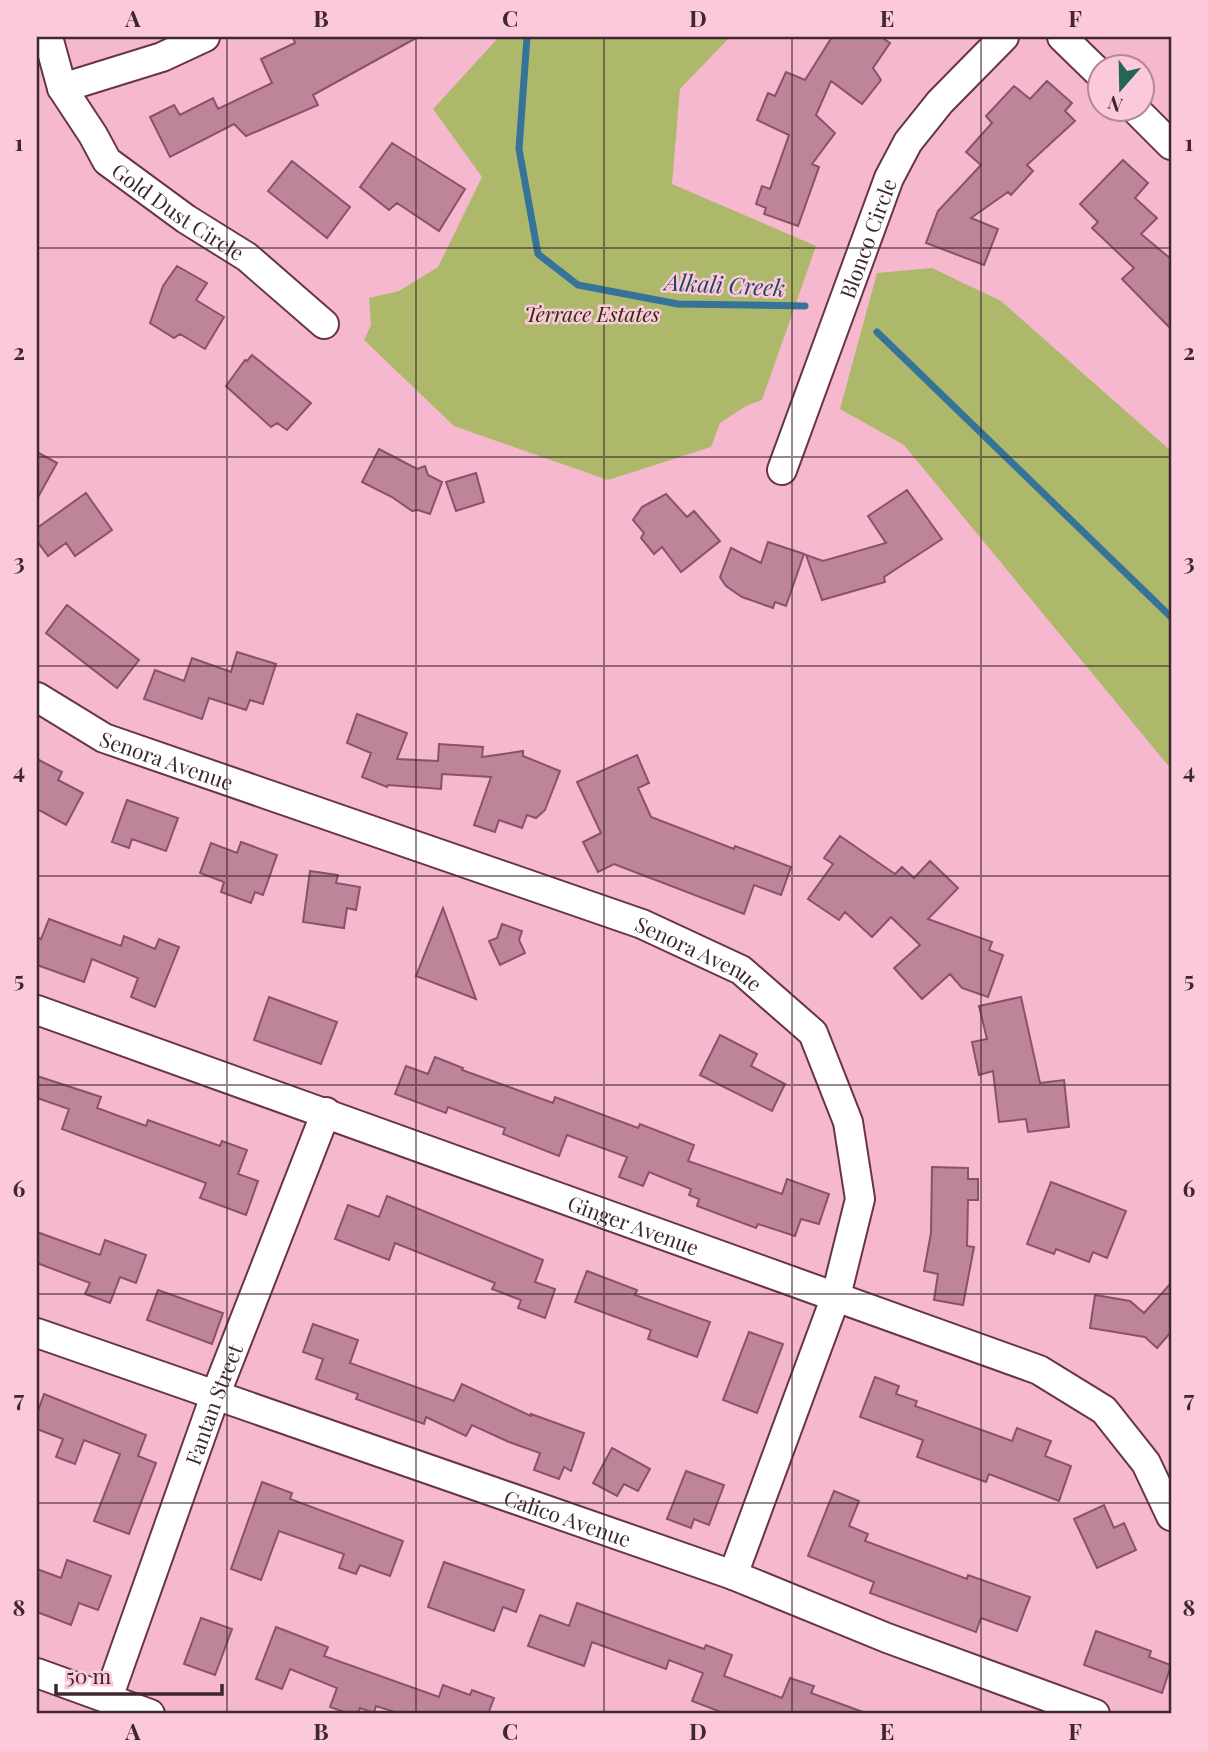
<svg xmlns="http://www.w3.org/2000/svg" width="1208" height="1751" font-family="'Playfair Display',serif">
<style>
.green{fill:#aeb86a}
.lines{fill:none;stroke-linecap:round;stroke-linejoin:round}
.stream{stroke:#357398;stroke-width:7}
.building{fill:#be849a;stroke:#885268;stroke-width:2}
.minor-casing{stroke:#673449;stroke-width:32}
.minor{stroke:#fff;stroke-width:28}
.grid{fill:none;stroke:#3f2730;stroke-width:2;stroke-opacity:0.55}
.labels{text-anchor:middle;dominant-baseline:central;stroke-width:5;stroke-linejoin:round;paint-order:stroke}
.street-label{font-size:21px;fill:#3f2730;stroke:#fbc9db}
.park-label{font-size:21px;font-style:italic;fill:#2b2f08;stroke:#fbc9db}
.water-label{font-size:23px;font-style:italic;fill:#1f475c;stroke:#fbc9db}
.neatline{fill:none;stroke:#3f2730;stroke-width:2.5}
.grid-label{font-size:23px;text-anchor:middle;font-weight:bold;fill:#3f2730}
</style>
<rect width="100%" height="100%" fill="#f6b8cf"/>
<path class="green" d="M499 37H730L680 89 672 184 816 246 762 400 746 406 720 423 711 447 608 480 454 426 364 340 371 325 369 298 399 291 438 267 482 177 433 109Z
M932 268 1001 301 1171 451V769L904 445 840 409 877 273Z"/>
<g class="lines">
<path class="stream" d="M527 37 519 149 538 254 578 285 678 304 805 306
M877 332 1171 617"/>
</g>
<path class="building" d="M293 37H418L313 95 318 105 246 136 234 124 170 157 150 117 174 105 180 115 213 98 218 109 272 83 261 59 295 43Z
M832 37H881L890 43 873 68 881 80 862 104 831 81 816 115 835 133 812 164 819 167 798 226 764 214 766 208 756 204 762 186 770 189 789 135 757 120 768 93 775 96 786 72 805 80Z
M1047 81 1072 103 1065 111 1075 121 1027 165 1033 171 1011 195 1008 192 971 218 998 229 984 265 926 243 938 211 981 165 966 152 992 123 986 116 1014 86 1030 99Z
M392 143 465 189 439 231 397 203 389 210 360 187Z
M1123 160 1148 183 1135 198 1157 218 1141 234 1171 259V329L1122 279 1134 268 1092 228 1098 222 1080 204Z
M292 161 350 207 327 238 268 191Z
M177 266 207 283 196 300 224 317 205 349 180 334 174 338 150 323 163 286Z
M252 355 311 403 287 430 277 423 271 427 226 386 245 360 247 361Z
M379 449 417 469 425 466 428 475 442 482 430 514 418 510 412 511 392 497 362 482Z
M37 452 57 463 37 499Z
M476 473 484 502 456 511 446 482Z
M907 490 942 539 884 577 885 582 822 600 806 555 823 561 886 543 868 516Z
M86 493 112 530 75 556 66 543 48 556 37 541V528Z
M666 494 687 517 694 511 720 541 681 572 662 547 654 554 641 538 644 533 633 520 642 507Z
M768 542 804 554 786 606 775 602 773 608 742 597 726 586 720 577 731 548 761 563Z
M67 605 139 660 117 688 46 633Z
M237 652 276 664 263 704 250 700 246 710 209 698 202 719 144 699 155 670 184 681 192 658 231 672Z
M357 714 407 733 397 759 438 761 439 744 483 747 482 757 523 751V756L560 771 545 810 536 818 527 815 522 828 499 820 495 832 474 825 491 777 442 774 441 789 388 785 387 787 362 777 371 753 347 743Z
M637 755 649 783 638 788 651 817 734 849 735 846 791 867 781 895 754 885 744 914 614 864 598 872 583 842 601 833 577 782Z
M37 759 62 772 58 780 83 793 66 825 37 809Z
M127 800 178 818 166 851 132 839 129 848 112 842Z
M840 836 895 874 902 867 914 878 930 861 958 888 928 919 992 942 989 950 1003 955 988 997 962 988 950 974 922 999 894 968 920 945 891 917 872 937 845 912 839 920 808 899 833 864 824 858Z
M241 842 277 855 263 895 255 892 251 903 221 892 224 882 200 873 211 843 237 853Z
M310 871 338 875 336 883 360 887 356 910 347 908 344 928 303 922Z
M443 908 463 963 476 999 416 976Z
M49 919 121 946 124 936 155 949 159 939 179 947 155 1007 131 997 138 978 92 959 84 982 37 965V937L41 939Z
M502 924 522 931 519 940 525 953 500 965 489 941 497 938Z
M269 997 337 1022 321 1064 254 1040Z
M1021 997 1040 1083 1064 1080 1069 1127 1028 1132 1026 1119 999 1122 993 1071 979 1075 972 1042 987 1039 979 1006Z
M720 1035 757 1054 751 1066 785 1084 772 1111 700 1075Z
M435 1057 463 1068 462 1070 553 1103 555 1097 638 1128 640 1124 694 1145 688 1161 782 1194 787 1179 829 1194 819 1224 801 1219 795 1236 758 1224 756 1228 697 1206 699 1199 689 1195 691 1189 649 1172 643 1186 619 1177 627 1157 567 1135 559 1156 503 1134 505 1128 448 1107 446 1113 395 1094 406 1066 428 1074Z
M37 1076 101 1097 97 1108 146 1126 148 1120 220 1146 222 1141 247 1150 238 1174 258 1181 246 1215 200 1198 206 1183 62 1129 69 1109 37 1098Z
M932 1167 968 1168V1179H978V1200H968L967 1246 974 1247 963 1305 934 1300 938 1274 924 1271 931 1233Z
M1051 1182 1126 1211 1107 1258 1093 1252 1089 1262 1056 1249 1054 1254 1027 1244Z
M387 1196 543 1260 535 1282 555 1289 545 1318 518 1308 521 1300 492 1289 495 1283 395 1243 389 1260 335 1239 348 1205 379 1217Z
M37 1232 100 1255 105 1240 146 1255 136 1283 120 1277 110 1303 85 1294 90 1283 37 1263Z
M587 1271 637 1290 635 1295 710 1322 697 1357 648 1339 651 1330 575 1302Z
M1171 1283V1332L1157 1348 1145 1337 1090 1328 1095 1295 1130 1301 1144 1313Z
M158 1290 223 1313 212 1344 147 1320Z
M313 1324 358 1340 350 1363 454 1401 462 1384 531 1416V1414L584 1433 571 1471 564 1467 559 1479 534 1470 540 1453 509 1442 472 1425 466 1436 426 1417 424 1424 356 1399 358 1394 316 1379 323 1359 303 1352Z
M749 1332 783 1344 757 1413 723 1400Z
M875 1377 899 1386 896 1394 917 1401 915 1406 1012 1441 1017 1428 1051 1441 1045 1456 1071 1466 1059 1501 989 1474 986 1482 917 1457 923 1440 860 1417Z
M44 1394 146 1435 138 1456 156 1463 129 1534 94 1521 120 1454 84 1440 75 1464 56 1457 63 1439 37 1429V1414Z
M612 1448 650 1469 638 1491 624 1484 617 1496 593 1483Z
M686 1471 724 1485 709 1525 694 1519 691 1528 667 1519Z
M262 1482 292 1493 290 1499 403 1541 390 1576 360 1565 356 1574 339 1568 344 1554 279 1531 261 1580 231 1569Z
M834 1491 859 1501 849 1526 868 1534 865 1541 967 1579 968 1575 1030 1597 1017 1631 981 1618 976 1632 870 1593 874 1582 808 1556Z
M1104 1505 1114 1528 1124 1523 1136 1550 1097 1568 1074 1519Z
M67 1560 111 1576 98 1610 79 1603 71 1625 37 1612V1569L61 1578Z
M444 1562 524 1590 516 1612 503 1607 494 1631 428 1607Z
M577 1603 704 1649 706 1645 732 1655 724 1676 782 1698 790 1678 814 1686 811 1693 863 1712V1714H726L692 1701 703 1673 669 1660 666 1669 592 1642 584 1666 528 1646 540 1615 569 1626Z
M201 1618 232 1629 215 1675 184 1664Z
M276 1627 328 1647 324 1656 439 1697 443 1685 470 1695 472 1690 494 1698 488 1714H401L376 1706 374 1713 360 1708 358 1714H350L330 1707 337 1688 290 1669 282 1689 256 1679Z
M1096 1631 1151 1651 1149 1657 1171 1665 1162 1693 1084 1665Z"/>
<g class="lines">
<defs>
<g id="minor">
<path id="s1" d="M48 37 62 88 93 135 107 161 186 219 247 257 324 324"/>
<path d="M1062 37 1100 74"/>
<path d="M62 88 162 57 205 37"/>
<path d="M1134 108 1171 145"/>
<path id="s2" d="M782 470 889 178 908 142 940 102 1004 37"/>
<path id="s3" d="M37 697 104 738 642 924 741 970 813 1033 848 1122 860 1199 836 1296 733 1575"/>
<path id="s4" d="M37 1010 1039 1370 1104 1410 1146 1463 1171 1516"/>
<path id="s5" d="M37 1333 733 1575 887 1638 1095 1714"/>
<path d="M37 1673 150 1714"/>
<path id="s6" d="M108 1698 215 1396 326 1112"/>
</g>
</defs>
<use href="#minor" class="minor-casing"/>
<use href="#minor" class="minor"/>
</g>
<path class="grid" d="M227 37V1714M416 37V1714M604 37V1714M792 37V1714M981 37V1714M37 248H1171M37 457H1171M37 666H1171M37 876H1171M37 1085H1171M37 1294H1171M37 1503H1171"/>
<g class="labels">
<g class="street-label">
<text stroke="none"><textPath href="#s1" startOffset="226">Gold Dust Circle</textPath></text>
<text stroke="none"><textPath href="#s2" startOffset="247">Blonco Circle</textPath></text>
<text stroke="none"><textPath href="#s3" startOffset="145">Senora Avenue</textPath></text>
<text stroke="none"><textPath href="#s3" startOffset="712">Senora Avenue</textPath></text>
<text stroke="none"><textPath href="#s4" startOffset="634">Ginger Avenue</textPath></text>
<text stroke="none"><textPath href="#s6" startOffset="312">Fantan Street</textPath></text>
<text stroke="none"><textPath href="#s5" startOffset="562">Calico Avenue</textPath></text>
</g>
<g class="park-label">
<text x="592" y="313">Terrace Estates</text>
</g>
<g class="water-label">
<text transform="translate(725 284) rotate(3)">Alkali Creek</text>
</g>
</g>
<rect width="1208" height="1751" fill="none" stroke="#fbc9db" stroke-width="77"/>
<g transform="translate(1121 88) rotate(200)"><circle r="33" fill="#fbc9db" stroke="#b08897" stroke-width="2"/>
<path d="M0-5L12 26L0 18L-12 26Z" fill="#236656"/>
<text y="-10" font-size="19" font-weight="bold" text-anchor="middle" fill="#3f2730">N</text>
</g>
<path d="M56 1684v10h166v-10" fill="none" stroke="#3f2730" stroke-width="3.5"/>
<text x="66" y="1684" font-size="21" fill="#3f2730" stroke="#fbc9db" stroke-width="5" paint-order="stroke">50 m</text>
<rect x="38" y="38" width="1132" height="1674" class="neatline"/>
<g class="grid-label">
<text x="133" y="27">A</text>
<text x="321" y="27">B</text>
<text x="510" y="27">C</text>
<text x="698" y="27">D</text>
<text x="887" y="27">E</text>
<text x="1075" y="27">F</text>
<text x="19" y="151">1</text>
<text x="1189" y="151">1</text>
<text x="19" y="360">2</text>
<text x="1189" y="360">2</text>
<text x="19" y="570">3</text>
<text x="1189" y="570">3</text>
<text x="19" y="779">4</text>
<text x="1189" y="779">4</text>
<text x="19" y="988">5</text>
<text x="1189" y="988">5</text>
<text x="19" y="1197">6</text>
<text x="1189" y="1197">6</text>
<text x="19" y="1407">7</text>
<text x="1189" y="1407">7</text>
<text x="19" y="1616">8</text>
<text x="1189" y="1616">8</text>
<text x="133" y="1740">A</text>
<text x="321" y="1740">B</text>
<text x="510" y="1740">C</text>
<text x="698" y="1740">D</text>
<text x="887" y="1740">E</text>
<text x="1075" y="1740">F</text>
</g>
</svg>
